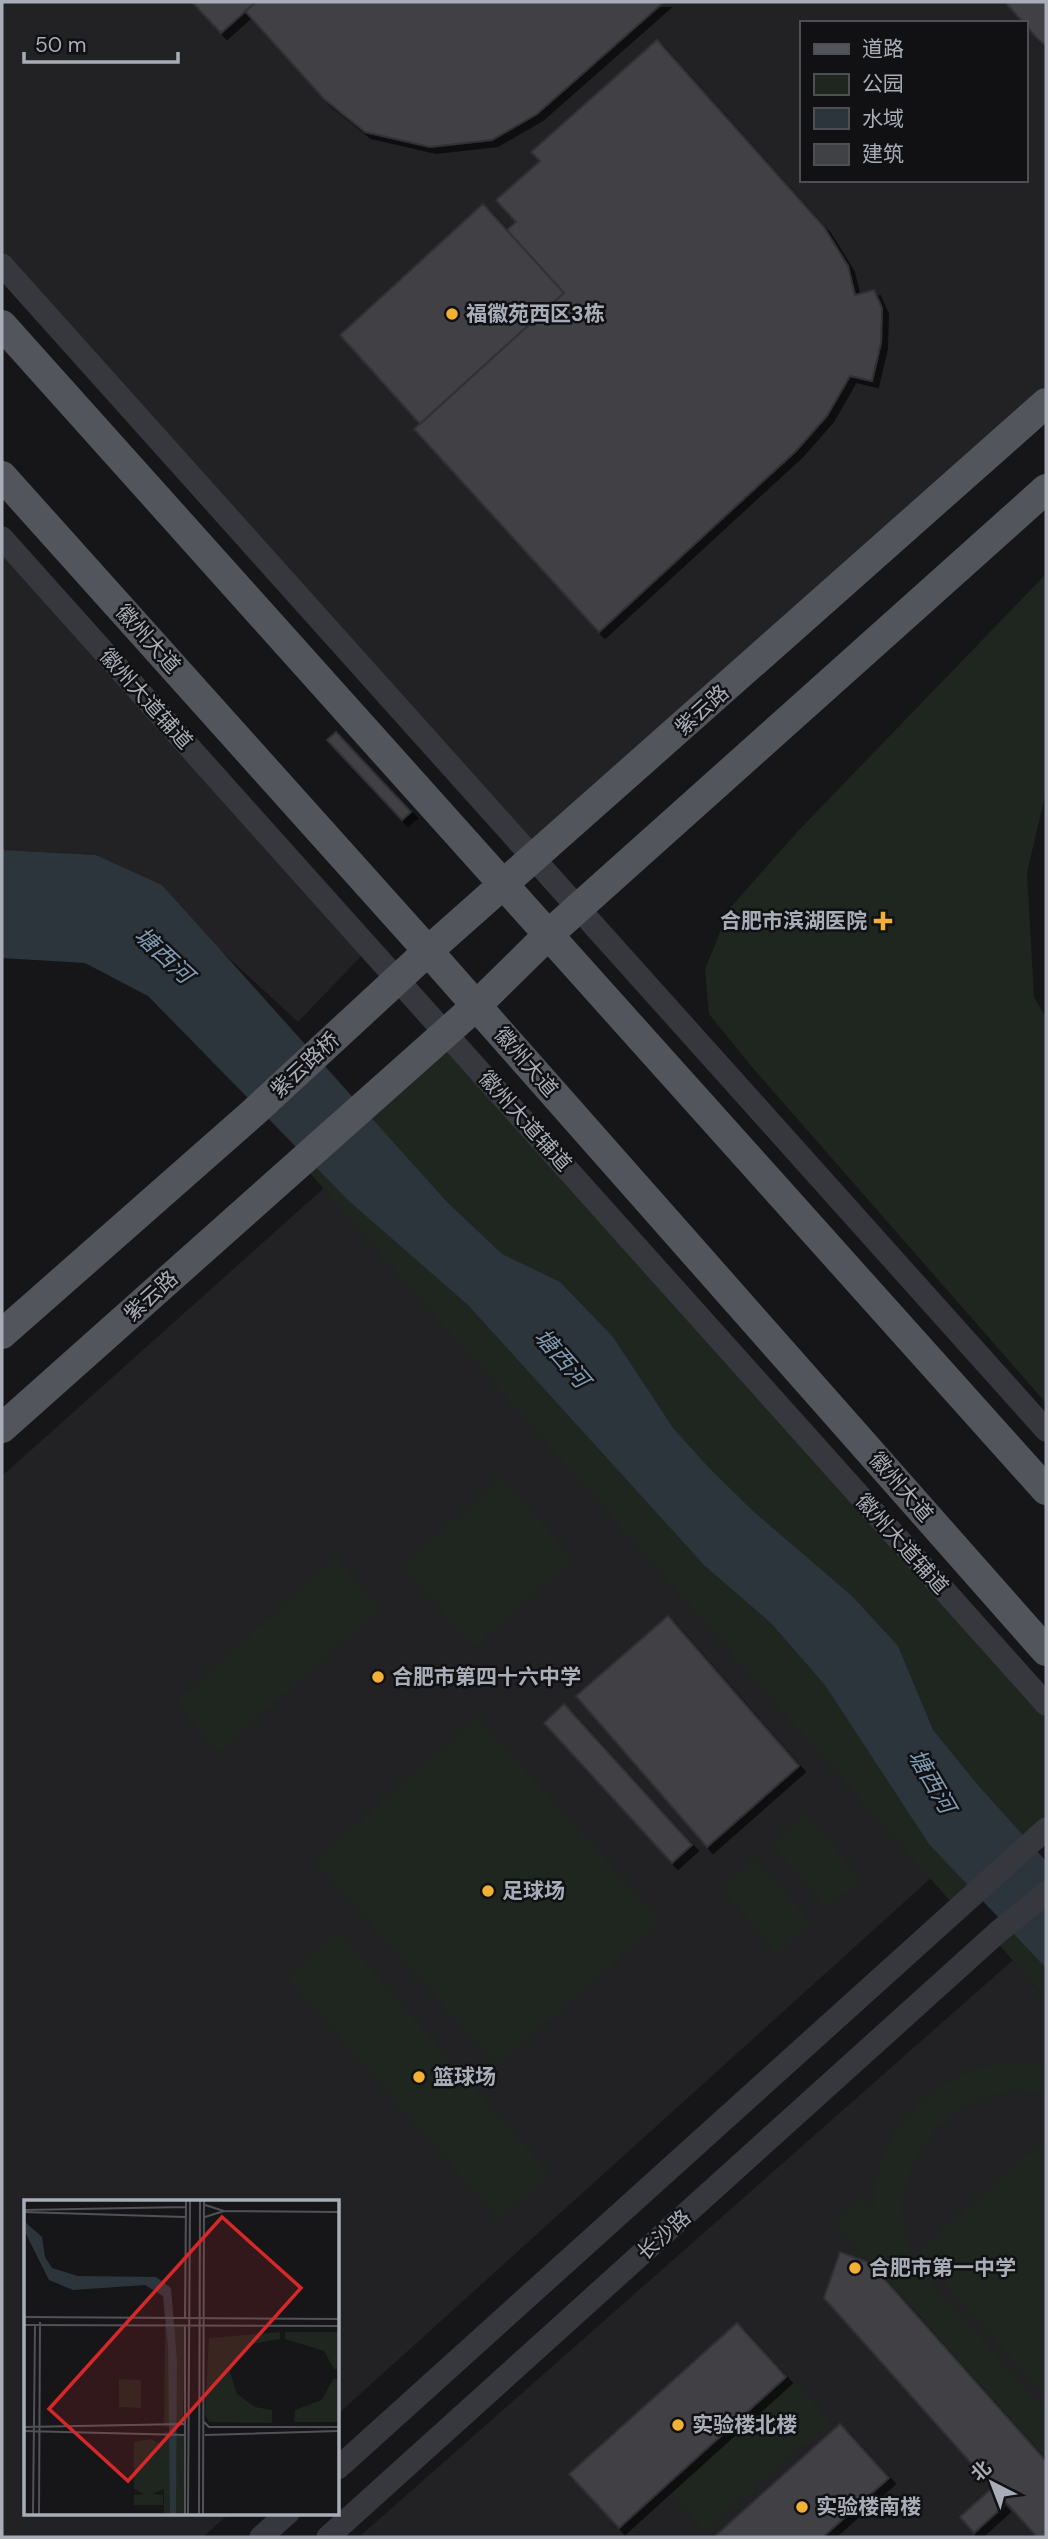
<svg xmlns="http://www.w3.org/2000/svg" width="1048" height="2539" font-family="'DM Sans','Noto Sans SC',sans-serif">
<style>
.built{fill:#222225;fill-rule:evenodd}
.green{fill:#1e261f}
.water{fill:#2c353c}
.building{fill:#404145;stroke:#303034;stroke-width:2;filter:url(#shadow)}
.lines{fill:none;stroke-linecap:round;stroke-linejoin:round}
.minor{stroke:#37383d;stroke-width:23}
.major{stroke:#53555c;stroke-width:30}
.poi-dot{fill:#f2b134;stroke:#111113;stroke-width:2.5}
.labels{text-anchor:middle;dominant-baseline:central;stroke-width:5;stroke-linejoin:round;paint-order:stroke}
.poi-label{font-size:21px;font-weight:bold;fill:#a8adb8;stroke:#111113;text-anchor:start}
.street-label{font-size:21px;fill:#a8adb8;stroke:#111113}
.water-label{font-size:23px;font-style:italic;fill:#7f9bb3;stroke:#111113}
.inset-road{fill:none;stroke:#505258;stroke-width:2}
.view{fill:#d62828;fill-opacity:0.15;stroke:#d62828;stroke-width:3.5}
.inset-edge{fill:none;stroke:#a8adb8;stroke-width:3.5}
</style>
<defs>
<filter id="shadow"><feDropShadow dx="6" dy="6" stdDeviation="0" flood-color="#0009"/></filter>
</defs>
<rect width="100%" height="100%" fill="#161618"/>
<path class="built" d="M2 2H1046V403L535 859 2 265ZM801 23H1025V180H801Z
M2 538 369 948 298 1022 219 949 162 885 96 855 2 850Z
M324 1188 931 1878 338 2414V2201H26V2513H230L203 2537H2V1476Z
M1013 1960 1046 1998V2537H359Z"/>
<path class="green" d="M1046 574V791L1027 873 1034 997 1046 1018V1403L752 1067 709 1014 705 969 730 908 799 830Z
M445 1032 1046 1704V1829L958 1910 301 1163Z
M500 1478 574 1559 474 1647 403 1567Z
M336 1558 381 1609 219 1752 176 1702Z
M477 1718 661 1921 497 2066 315 1861Z
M806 1814 861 1879 827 1908 772 1843Z
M756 1859 811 1924 776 1953 722 1888Z
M1046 1893V1998L993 1938Z
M338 1932 550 2175 499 2219 288 1978Z
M1017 2062 1046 2064V2094C970 2075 898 2144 903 2220 904 2240 913 2259 924 2275L1046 2412V2459L834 2223 860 2198 873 2212C872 2135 939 2064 1017 2062Z
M1046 2138V2396L918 2253Z
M795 2382 830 2422 705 2532 670 2492Z"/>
<path class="water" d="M2 850 96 855 162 885 447 1202 502 1254 560 1282 613 1337 673 1428 710 1469 754 1512 852 1596 898 1646 933 1730 977 1784 1046 1861V1968L929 1844 825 1685 771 1623 705 1566 468 1305 349 1201 148 996 85 963 2 958Z"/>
<path class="building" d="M192 2H256L221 33Z
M256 2H664L537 114 492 140 430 147 365 132 324 99 245 11Z
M1005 2H1046V46L1037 38Z
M657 40 824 227 848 266 855 295 874 290 882 308 881 343 872 381 850 376 827 416 796 451 599 632 414 429 564 293 507 230 516 222 496 200 540 161 531 152Z
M483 204 564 293 420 424 340 335Z
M336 732 411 812 402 820 327 740Z
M668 1616 799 1766 707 1847 576 1696Z
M564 1704 692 1845 672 1863 544 1723Z
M840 2252 870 2263 1046 2461V2537H1037L824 2298Z
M737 2323 786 2377 619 2528 569 2474Z
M840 2424 889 2478 823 2537H714Z
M990 2490 1004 2506 974 2533 960 2517Z"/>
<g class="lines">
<path class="minor" d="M2 265 1046 1430
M2 538 1046 1704
M338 2468 1046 1829
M261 2537 288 2513
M328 2537 998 1932 1046 1893"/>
<path class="major" d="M2 325 1046 1490
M2 476 428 951 1046 1651
M2 1334 254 1112 428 951 1046 403
M2 1428 476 1006 548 935 1046 489"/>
</g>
<g class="poi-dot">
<circle cx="452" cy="314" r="7"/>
<path d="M879.5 910.5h7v7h7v7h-7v7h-7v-7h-7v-7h7z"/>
<circle cx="378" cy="1677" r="7"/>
<circle cx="488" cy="1891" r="7"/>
<circle cx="419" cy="2077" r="7"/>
<circle cx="855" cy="2268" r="7"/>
<circle cx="678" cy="2425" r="7"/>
<circle cx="802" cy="2507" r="7"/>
</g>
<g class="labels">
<g class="poi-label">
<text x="466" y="314">福徽苑西区3栋</text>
<text x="867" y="921" text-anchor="end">合肥市滨湖医院</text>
<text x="392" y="1677">合肥市第四十六中学</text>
<text x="502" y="1891">足球场</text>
<text x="433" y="2077">篮球场</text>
<text x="869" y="2268">合肥市第一中学</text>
<text x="692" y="2425">实验楼北楼</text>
<text x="816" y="2507">实验楼南楼</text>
</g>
<g class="street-label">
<text transform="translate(148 639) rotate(48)">徽州大道</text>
<text transform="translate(146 699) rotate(48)">徽州大道辅道</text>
<text transform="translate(702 710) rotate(-42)">紫云路</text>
<text transform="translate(526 1062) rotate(49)">徽州大道</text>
<text transform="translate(305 1065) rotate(-43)">紫云路桥</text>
<text transform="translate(525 1121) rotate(48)">徽州大道辅道</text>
<text transform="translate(151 1296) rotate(-42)">紫云路</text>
<text transform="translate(901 1487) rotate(49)">徽州大道</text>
<text transform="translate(902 1544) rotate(48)">徽州大道辅道</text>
<text transform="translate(664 2235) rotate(-42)">长沙路</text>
</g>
<g class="water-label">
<text transform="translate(164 955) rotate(43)">塘西河</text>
<text transform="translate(562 1358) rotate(49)">塘西河</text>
<text transform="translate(932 1781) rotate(60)">塘西河</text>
</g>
</g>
<g transform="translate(24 2200)">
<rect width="315" height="315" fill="#161618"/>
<path d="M161 125 159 225 140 227 141 126ZM256 132V139L229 144 216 153 206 172 213 194 231 207 248 210V223L185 222 181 214 185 138ZM261 132H315V169H310L300 151 261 139ZM95 179 117 180V208L95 207ZM309 179H315V222H270L271 210 298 200ZM141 231 161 235V314H140V289L128 294 139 295V305H110V295L120 294 110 289V242L126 239 140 245Z" fill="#1e261f"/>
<path d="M0 21 18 37 21 57 28 68 54 76 132 77 147 88 153 160 152 314H146L144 148 139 96 121 85 49 90 25 80 0 30Z" fill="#2c353c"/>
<path class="inset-road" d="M181 5 200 11 181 17M0 10 161 7M200 11 315 12M0 12 161 17M0 117 315 119M161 118 162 1M0 125 315 126M180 222 185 227H315M0 227 160 224M0 231 161 235M181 235 315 231M9 314 11 124M15 314 16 122M161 314V125M164 314 166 1M175 314 176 1M179 314 180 1"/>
<path class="view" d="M198 17 277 88 104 281 25 209Z"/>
<rect width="315" height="315" class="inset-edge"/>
</g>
<rect width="1048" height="2539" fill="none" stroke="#a8adb8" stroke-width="7"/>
<rect x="800" y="21" width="228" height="161" fill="#111113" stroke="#4d4f55" stroke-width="2"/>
<rect x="814" y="44" width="35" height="10" fill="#53555c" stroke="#4d4f55" stroke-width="2"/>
<text x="862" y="56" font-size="21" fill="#a8adb8">道路</text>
<rect x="814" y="74" width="35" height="21" fill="#1e261f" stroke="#4d4f55" stroke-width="2"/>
<text x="862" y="91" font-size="21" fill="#a8adb8">公园</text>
<rect x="814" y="108" width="35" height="21" fill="#2c353c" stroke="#4d4f55" stroke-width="2"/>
<text x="862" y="126" font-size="21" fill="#a8adb8">水域</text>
<rect x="814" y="144" width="35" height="21" fill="#404145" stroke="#4d4f55" stroke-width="2"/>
<text x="862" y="161" font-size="21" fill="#a8adb8">建筑</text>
<g transform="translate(992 2483) rotate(318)" stroke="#111113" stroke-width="5" paint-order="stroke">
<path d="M0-5L12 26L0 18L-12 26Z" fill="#a8adb8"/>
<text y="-10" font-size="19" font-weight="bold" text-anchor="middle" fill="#a8adb8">北</text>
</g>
<path d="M24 52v10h154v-10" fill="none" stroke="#a8adb8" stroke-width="3.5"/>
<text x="35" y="52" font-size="21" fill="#a8adb8" stroke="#111113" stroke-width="5" paint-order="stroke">50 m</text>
</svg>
